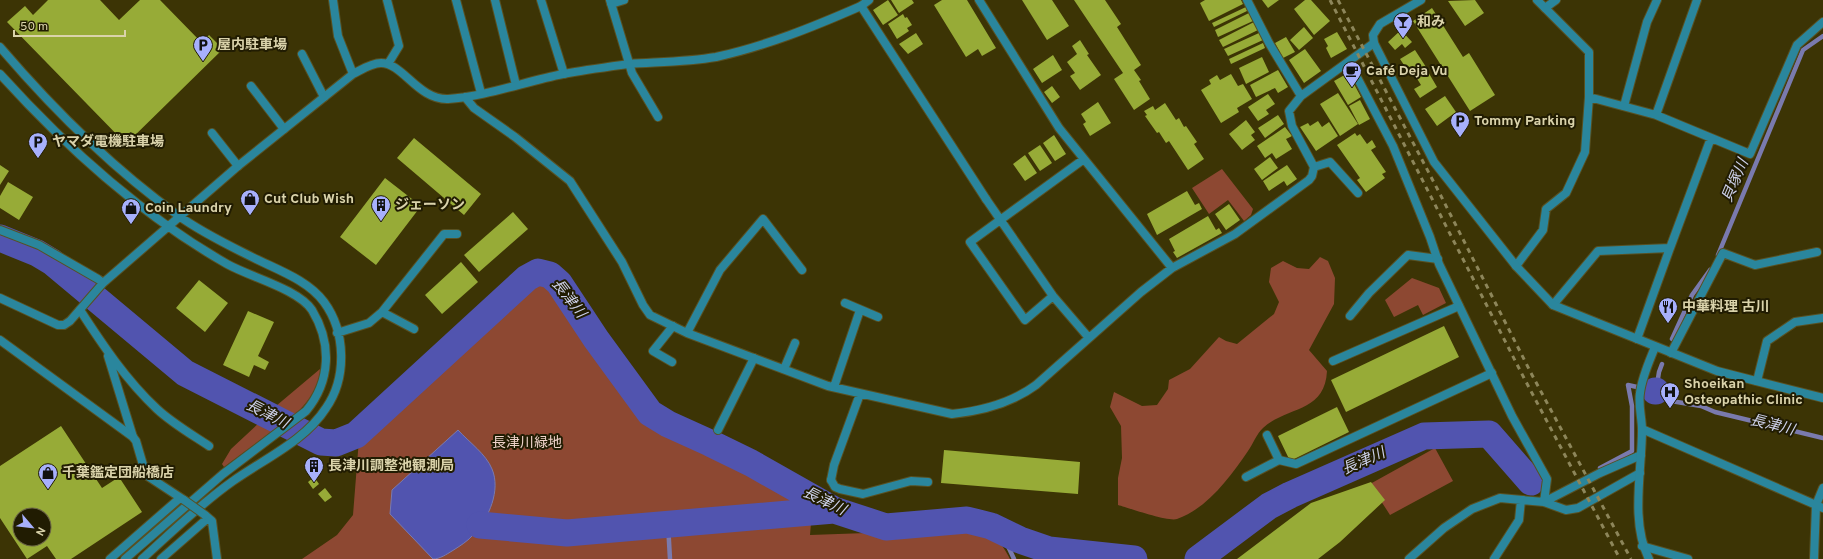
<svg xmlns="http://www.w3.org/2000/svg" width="1823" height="559" font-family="Overpass,'Noto Sans JP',sans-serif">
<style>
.green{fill:#8d4832}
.water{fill:#5154af;stroke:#7a7aae}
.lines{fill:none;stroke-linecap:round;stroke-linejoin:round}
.stream{stroke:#7a7aae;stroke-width:4.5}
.river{stroke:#5154af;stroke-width:27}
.building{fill:#97ab37;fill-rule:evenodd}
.service-casing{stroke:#585123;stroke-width:10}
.minor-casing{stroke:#585123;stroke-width:10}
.tertiary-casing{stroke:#585123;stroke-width:10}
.service{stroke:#2a869d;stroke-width:8}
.minor{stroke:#2a869d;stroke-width:8}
.tertiary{stroke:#2a869d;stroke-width:8}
.rail{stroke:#8d865a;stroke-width:3;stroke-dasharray:5 5;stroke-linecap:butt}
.minor-bridge-casing{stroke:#585123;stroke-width:10;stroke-linecap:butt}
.minor-bridge{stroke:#2a869d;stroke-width:8}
.labels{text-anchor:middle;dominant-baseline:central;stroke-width:4;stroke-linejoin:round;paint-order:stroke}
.poi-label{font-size:14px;font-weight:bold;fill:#dad3ab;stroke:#211c02;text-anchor:start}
.park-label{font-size:14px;fill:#eed2c9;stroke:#211c02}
.water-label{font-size:15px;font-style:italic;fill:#cdd1ea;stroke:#211c02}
</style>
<rect width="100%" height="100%" fill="#3c3405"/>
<path class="green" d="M1222 169 1253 209 1251 215 1244 221 1228 200 1209 214 1192 188Z
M1320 257 1328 261 1335 278 1334 304 1309 350 1327 371C1325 413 1287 406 1263 428 1257 433 1253 444 1248 451 1230 477 1208 508 1177 519 1168 522 1129 508 1118 505V478L1122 458 1121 426 1110 407 1114 392 1142 406 1157 405 1168 389 1169 380 1190 369 1219 337 1226 341 1237 344 1274 314 1279 302 1269 282 1271 268 1283 261 1297 268 1309 269Z
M1412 278 1439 288 1446 303 1423 315 1418 305 1394 317 1385 300Z
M537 280H545L552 282 558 288 578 317 653 413 813 499 810 535 980 529C996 537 1002 543 1010 559H302L337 535 353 515 359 439 531 282Z
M320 369C320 388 306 404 294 416L276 406Z
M274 407 292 417 277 428 261 420Z
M261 421 275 429 224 467 222 464 231 449Z
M1435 448 1453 481 1390 515 1370 484Z"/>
<path class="water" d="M458 430C469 442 486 454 492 469 501 490 489 518 474 534 468 541 460 546 452 551 447 554 440 559 433 559L390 514 392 490Z"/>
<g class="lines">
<path class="stream" d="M1718 255 1803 50 1823 36
M1672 339 1692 295 1710 270
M1662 364 1659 372 1656 391 1671 401 1701 406 1715 412 1823 438
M1600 468 1632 451V406L1628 385 1637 387
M668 524 670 559
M1001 531 1014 559"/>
<path class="river" d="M0 238 37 253 52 262 185 373 321 442 336 443 356 435 527 278 538 272 550 275 559 283 596 339 650 413 668 424 710 443 751 463 834 510 886 527 967 520 991 526 1020 540 1049 550 1134 559
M1655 391H1656
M480 525 567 533 834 510
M1198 559 1269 506 1290 495 1424 436 1489 434 1531 482"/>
</g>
<path class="building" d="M48 0H100L119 20 140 0H160L202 43 209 35 223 49 126 144 7 22 25 6 33 15Z
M888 0 898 15 883 25 873 10Z
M891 0H912L914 3 899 13Z
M942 0H967L996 48 982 56 978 49 966 57 934 5Z
M1022 0H1052L1069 26 1047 40Z
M1074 0H1105L1121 24 1117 27 1141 65 1134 70 1141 80 1139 81 1150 99 1134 110 1114 79 1123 73Z
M1205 0H1241L1243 4 1209 21 1200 3Z
M1262 0H1279L1268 8Z
M1305 0H1311L1330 21 1314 35 1294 9Z
M1475 0 1484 13 1465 26 1448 1Z
M1246 7 1247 11 1214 27 1212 23Z
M1432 8 1463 57 1469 53 1495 95 1470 111 1413 21Z
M1249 13 1253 21 1218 37 1215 30Z
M903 14 905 18 907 17 912 25 907 28 909 31 897 39 888 24Z
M1254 22 1258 30 1223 47 1219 40Z
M1304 27 1313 38 1299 50 1290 40Z
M1401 30 1412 42 1405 48 1402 44 1395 50 1388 42Z
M1337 32 1347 49 1331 58 1326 48 1328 46 1324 39Z
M916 33 923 44 908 54 899 44Z
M1259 33 1263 40 1228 56 1224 49Z
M1286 37 1295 52 1283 58 1275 43Z
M1080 40 1089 54 1087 55 1101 75 1080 90 1070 76 1075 73 1067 62 1077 54 1072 46Z
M1263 43 1265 48 1231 64 1229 59Z
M1305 49 1321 71 1304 83 1289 60Z
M1415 50 1426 67 1412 77 1400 59Z
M1053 55 1062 70 1042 83 1033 69Z
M1262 57 1269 72 1246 84 1239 68Z
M1278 70 1288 87 1278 93 1275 88 1256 97 1250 85Z
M1427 70 1437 87 1420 98 1414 89 1421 85 1416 77Z
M1348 73 1361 97 1348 105 1334 81Z
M1231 74 1238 86 1243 84 1252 99 1237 108 1239 112 1221 123 1201 90 1211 84 1209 80 1217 75 1220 80Z
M1052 86 1060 97 1052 103 1044 92Z
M1338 93 1358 124 1340 136 1320 104Z
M1268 94 1275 104 1266 110 1269 114 1258 121 1248 107Z
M1445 96 1456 112 1437 126 1425 109Z
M1360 100 1370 119 1359 125 1349 106Z
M1098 102 1111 123 1090 136 1083 124 1086 122 1081 114Z
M1165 103 1176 120 1179 118 1184 127 1186 126 1197 142 1194 144 1204 159 1188 170 1169 141 1166 143 1159 132 1157 133 1145 116 1147 115 1144 111 1153 106 1155 110Z
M1278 115 1284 124 1265 138 1258 128Z
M1246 120 1255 132 1251 135 1255 140 1242 150 1229 134Z
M1318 121 1322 127 1329 122 1338 136 1316 151 1300 127 1308 123 1310 126Z
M1285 127 1292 136 1286 139 1292 149 1276 159 1272 153 1265 158 1257 146Z
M1355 133 1357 136 1360 134 1367 144 1372 140 1376 147 1371 150 1386 172 1382 174 1385 178 1366 192 1357 180 1360 178 1337 145Z
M1054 135 1066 154 1055 161 1043 143Z
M414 138 481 194 464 215 397 158Z
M1040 145 1052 163 1040 171 1028 153Z
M1025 155 1037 173 1025 181 1013 164Z
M1270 157 1278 168 1262 180 1254 169Z
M0 165 9 171 0 185Z
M1287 165 1297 179 1287 186 1284 181 1269 191 1263 181Z
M385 178 421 206 376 265 340 237Z
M8 182 33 197 19 220 0 208V196Z
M1187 191 1195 205 1199 203 1202 209 1157 235 1147 214Z
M1229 204 1240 220 1226 230 1215 214Z
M513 212 528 229 479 272 464 255Z
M1208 216 1216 230 1219 228 1222 233 1177 258 1173 252 1175 251 1169 239Z
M461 262 478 282 442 314 425 295Z
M199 280 228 303 205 332 176 308Z
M248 311 274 322 258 356 269 362 265 370 254 365 249 377 223 365Z
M1444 326 1459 357 1346 412 1331 380Z
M1337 407 1349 432 1290 461 1278 436Z
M61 426 102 488 119 477 142 512 71 559H56L47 546 27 559 0 518V466ZM20 515H44V539H20Z
M944 450 1080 462 1078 494 941 483Z
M314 477 319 484 313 489 308 482Z
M1371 482 1385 500 1340 542 1318 559H1237L1311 503Z
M325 488 332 497 325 502 318 494Z"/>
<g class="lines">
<defs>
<path id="service" d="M495 0 516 85
M541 0 564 74
M610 0 632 73 658 117
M611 4 624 0
M861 6 986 199
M1545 8 1556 0
M302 54 324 97
M251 86 284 129
M1624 106 1647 22 1657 0
M212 133 238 166
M1314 167 1330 162 1358 193
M80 310C102 344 126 380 157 409 172 423 191 434 209 446
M1350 316 1369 293 1408 255 1438 259
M108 356 133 437
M1333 361 1459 306
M672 362 653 351 673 326
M784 369 795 343
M718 430 754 358
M1267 435 1279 460 1296 464 1492 373
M1246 477 1279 460
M831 480 835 487 840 489 863 494 911 481 928 482
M1642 546 1688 559"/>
<path id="minor" d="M333 0 338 36 353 74
M387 0 399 46 388 64
M456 0 481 93
M979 0 1059 128 1172 268
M1247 0 1269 43 1301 96
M0 47C53 109 112 168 179 216 201 232 226 244 250 256 275 269 307 279 324 302 346 332 347 378 326 408 305 441 264 459 233 481 200 504 171 533 142 559
M1349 62 1393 146 1430 237 1439 264 1512 416 1547 479 1544 502
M0 74C66 147 141 215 227 264 250 277 298 289 312 310 332 343 331 381 306 411L223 474 125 559
M465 97 474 108 515 137 570 181 622 262 643 305 650 315 687 333 828 386 952 414C981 411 1013 402 1036 385L1141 292 1172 268 1235 234 1309 180 1312 176 1314 167 1292 126 1289 111 1301 96 1374 43
M1589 97 1656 115 1750 154 1797 45 1823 22
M1656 115 1697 0
M986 199 1053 296 1089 338
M0 230 39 245 98 279 103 283
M1516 266 1543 230 1546 209 1566 193 1585 152 1589 97V52L1537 0
M1053 296 1025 320 970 242 1084 159
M0 298 58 325H64L70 321 103 283 238 166 353 74C361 70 371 63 381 63 403 63 418 100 448 99 484 97 527 81 563 74 584 70 607 67 629 64 657 62 687 62 716 57 766 46 813 27 861 6L869 0
M845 303 878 317
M1553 305 1598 251 1670 248 1711 138
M382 312 414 329
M337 333 369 323 382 312 444 234H457
M687 333 720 270 763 219 802 270
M1637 339 1670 248
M0 340 133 437 136 441 146 475 184 500
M1671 353 1723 253 1755 265 1817 252
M1757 381 1767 341 1795 322 1823 318
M834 387 860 310
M831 480 834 465 860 394
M1544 502 1600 473 1641 455
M205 515 212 521 217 559
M110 559 180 498
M161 559 208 518
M1409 559 1444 528 1472 509 1500 498 1544 502 1566 510 1578 508 1640 473
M1494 559 1519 520 1521 500
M1814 559 1816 505 1823 488"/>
<path id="tertiary" d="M1421 0 1380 24 1373 35 1374 43 1434 162 1516 266 1553 305 1717 371 1823 398
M1642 429 1823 508
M1649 559C1630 522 1642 470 1642 430 1642 418 1638 405 1640 393 1642 377 1649 362 1655 347"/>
</defs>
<use href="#service" class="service-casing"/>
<use href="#minor" class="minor-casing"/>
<use href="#tertiary" class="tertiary-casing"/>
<use href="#service" class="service"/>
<use href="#minor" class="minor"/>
<use href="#tertiary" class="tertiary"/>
<path class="rail" d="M1330 0 1524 378 1620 559
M1338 0 1440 194 1531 373 1631 559"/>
<defs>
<path id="minor-bridge" d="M184 500 205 515"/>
</defs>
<use href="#minor-bridge" class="minor-bridge-casing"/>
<use href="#minor-bridge" class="minor-bridge"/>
</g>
<defs>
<symbol id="bar-pin" viewBox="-11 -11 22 30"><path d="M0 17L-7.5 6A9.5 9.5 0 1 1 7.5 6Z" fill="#a7b0fc" stroke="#211c02"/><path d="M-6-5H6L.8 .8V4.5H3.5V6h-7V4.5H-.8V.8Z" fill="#111"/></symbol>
<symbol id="parking-pin" viewBox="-11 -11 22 30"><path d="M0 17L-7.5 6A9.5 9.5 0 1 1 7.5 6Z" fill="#a7b0fc" stroke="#211c02"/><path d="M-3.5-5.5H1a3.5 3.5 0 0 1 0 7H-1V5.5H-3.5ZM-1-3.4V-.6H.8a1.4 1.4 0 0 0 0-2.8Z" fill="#111"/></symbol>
<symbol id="cafe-pin" viewBox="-11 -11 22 30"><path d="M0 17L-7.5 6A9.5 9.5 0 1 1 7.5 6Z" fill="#a7b0fc" stroke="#211c02"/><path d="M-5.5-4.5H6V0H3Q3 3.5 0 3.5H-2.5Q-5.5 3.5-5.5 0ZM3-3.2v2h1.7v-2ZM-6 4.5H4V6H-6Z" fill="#111"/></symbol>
<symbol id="shop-pin" viewBox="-11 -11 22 30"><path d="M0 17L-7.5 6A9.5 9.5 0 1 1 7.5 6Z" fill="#a7b0fc" stroke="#211c02"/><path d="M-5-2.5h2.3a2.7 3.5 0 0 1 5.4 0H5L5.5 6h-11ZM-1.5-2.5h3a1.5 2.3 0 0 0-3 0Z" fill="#111"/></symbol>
<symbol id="building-pin" viewBox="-11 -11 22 30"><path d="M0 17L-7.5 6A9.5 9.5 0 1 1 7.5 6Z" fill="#a7b0fc" stroke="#211c02"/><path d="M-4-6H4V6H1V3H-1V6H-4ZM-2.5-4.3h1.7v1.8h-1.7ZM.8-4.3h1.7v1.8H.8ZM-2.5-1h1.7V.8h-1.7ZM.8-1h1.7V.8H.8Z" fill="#111"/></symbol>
<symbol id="restaurant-pin" viewBox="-11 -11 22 30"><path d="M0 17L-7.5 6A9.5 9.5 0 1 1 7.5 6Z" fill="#a7b0fc" stroke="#211c02"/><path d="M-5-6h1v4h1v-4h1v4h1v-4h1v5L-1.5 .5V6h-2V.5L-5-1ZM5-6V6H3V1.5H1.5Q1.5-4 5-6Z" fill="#111"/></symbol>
<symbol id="hospital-pin" viewBox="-11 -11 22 30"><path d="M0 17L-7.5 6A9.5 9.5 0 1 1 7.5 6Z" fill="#a7b0fc" stroke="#211c02"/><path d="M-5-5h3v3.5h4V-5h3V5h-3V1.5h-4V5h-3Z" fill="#111"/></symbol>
</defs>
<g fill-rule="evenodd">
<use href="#bar-pin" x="1392" y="11" width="22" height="30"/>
<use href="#parking-pin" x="192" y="34" width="22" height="30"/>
<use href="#cafe-pin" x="1341" y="60" width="22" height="30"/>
<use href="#parking-pin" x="1449" y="110" width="22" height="30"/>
<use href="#parking-pin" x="27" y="131" width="22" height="30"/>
<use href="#shop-pin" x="239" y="188" width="22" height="30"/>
<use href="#building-pin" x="370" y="194" width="22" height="30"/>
<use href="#shop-pin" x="120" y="197" width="22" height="30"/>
<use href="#restaurant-pin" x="1657" y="296" width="22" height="30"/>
<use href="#hospital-pin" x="1659" y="381" width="22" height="30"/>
<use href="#building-pin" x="303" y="455" width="22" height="30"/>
<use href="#shop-pin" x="37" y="462" width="22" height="30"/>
</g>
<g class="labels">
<g class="poi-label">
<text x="1417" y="22">和み</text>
<text x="217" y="45">屋内駐車場</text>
<text x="1366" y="71">Café Deja Vu</text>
<text x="1474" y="121">Tommy Parking</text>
<text x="52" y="142">ヤマダ電機駐車場</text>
<text x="264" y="199">Cut Club Wish</text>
<text x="395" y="205">ジェーソン</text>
<text x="145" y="208">Coin Laundry</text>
<text x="1682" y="307">中華料理 古川</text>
<text x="1684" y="384">Shoeikan<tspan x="1684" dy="16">Osteopathic Clinic</tspan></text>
<text x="328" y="466">長津川調整池観測局</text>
<text x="62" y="473">千葉鑑定団船橋店</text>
</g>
<g class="park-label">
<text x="527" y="443">長津川緑地</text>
</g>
<g class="water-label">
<text transform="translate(1736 181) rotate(-67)">貝塚川</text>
<text transform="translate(568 299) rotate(52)">長津川</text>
<text transform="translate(267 415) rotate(27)">長津川</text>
<text transform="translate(1772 426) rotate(14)">長津川</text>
<text transform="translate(1364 462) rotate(-24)">長津川</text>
<text transform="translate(824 502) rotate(26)">長津川</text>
</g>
</g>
<g transform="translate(32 527) rotate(118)"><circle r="19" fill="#211c02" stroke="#6b6546"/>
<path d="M0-3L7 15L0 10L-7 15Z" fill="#a7b0fc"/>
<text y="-6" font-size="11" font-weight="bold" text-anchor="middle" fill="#dad3ab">N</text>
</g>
<path d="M14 30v6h111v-6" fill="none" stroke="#dad3ab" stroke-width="2"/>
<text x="20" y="30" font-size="12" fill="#dad3ab" stroke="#211c02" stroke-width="3" paint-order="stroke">50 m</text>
</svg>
